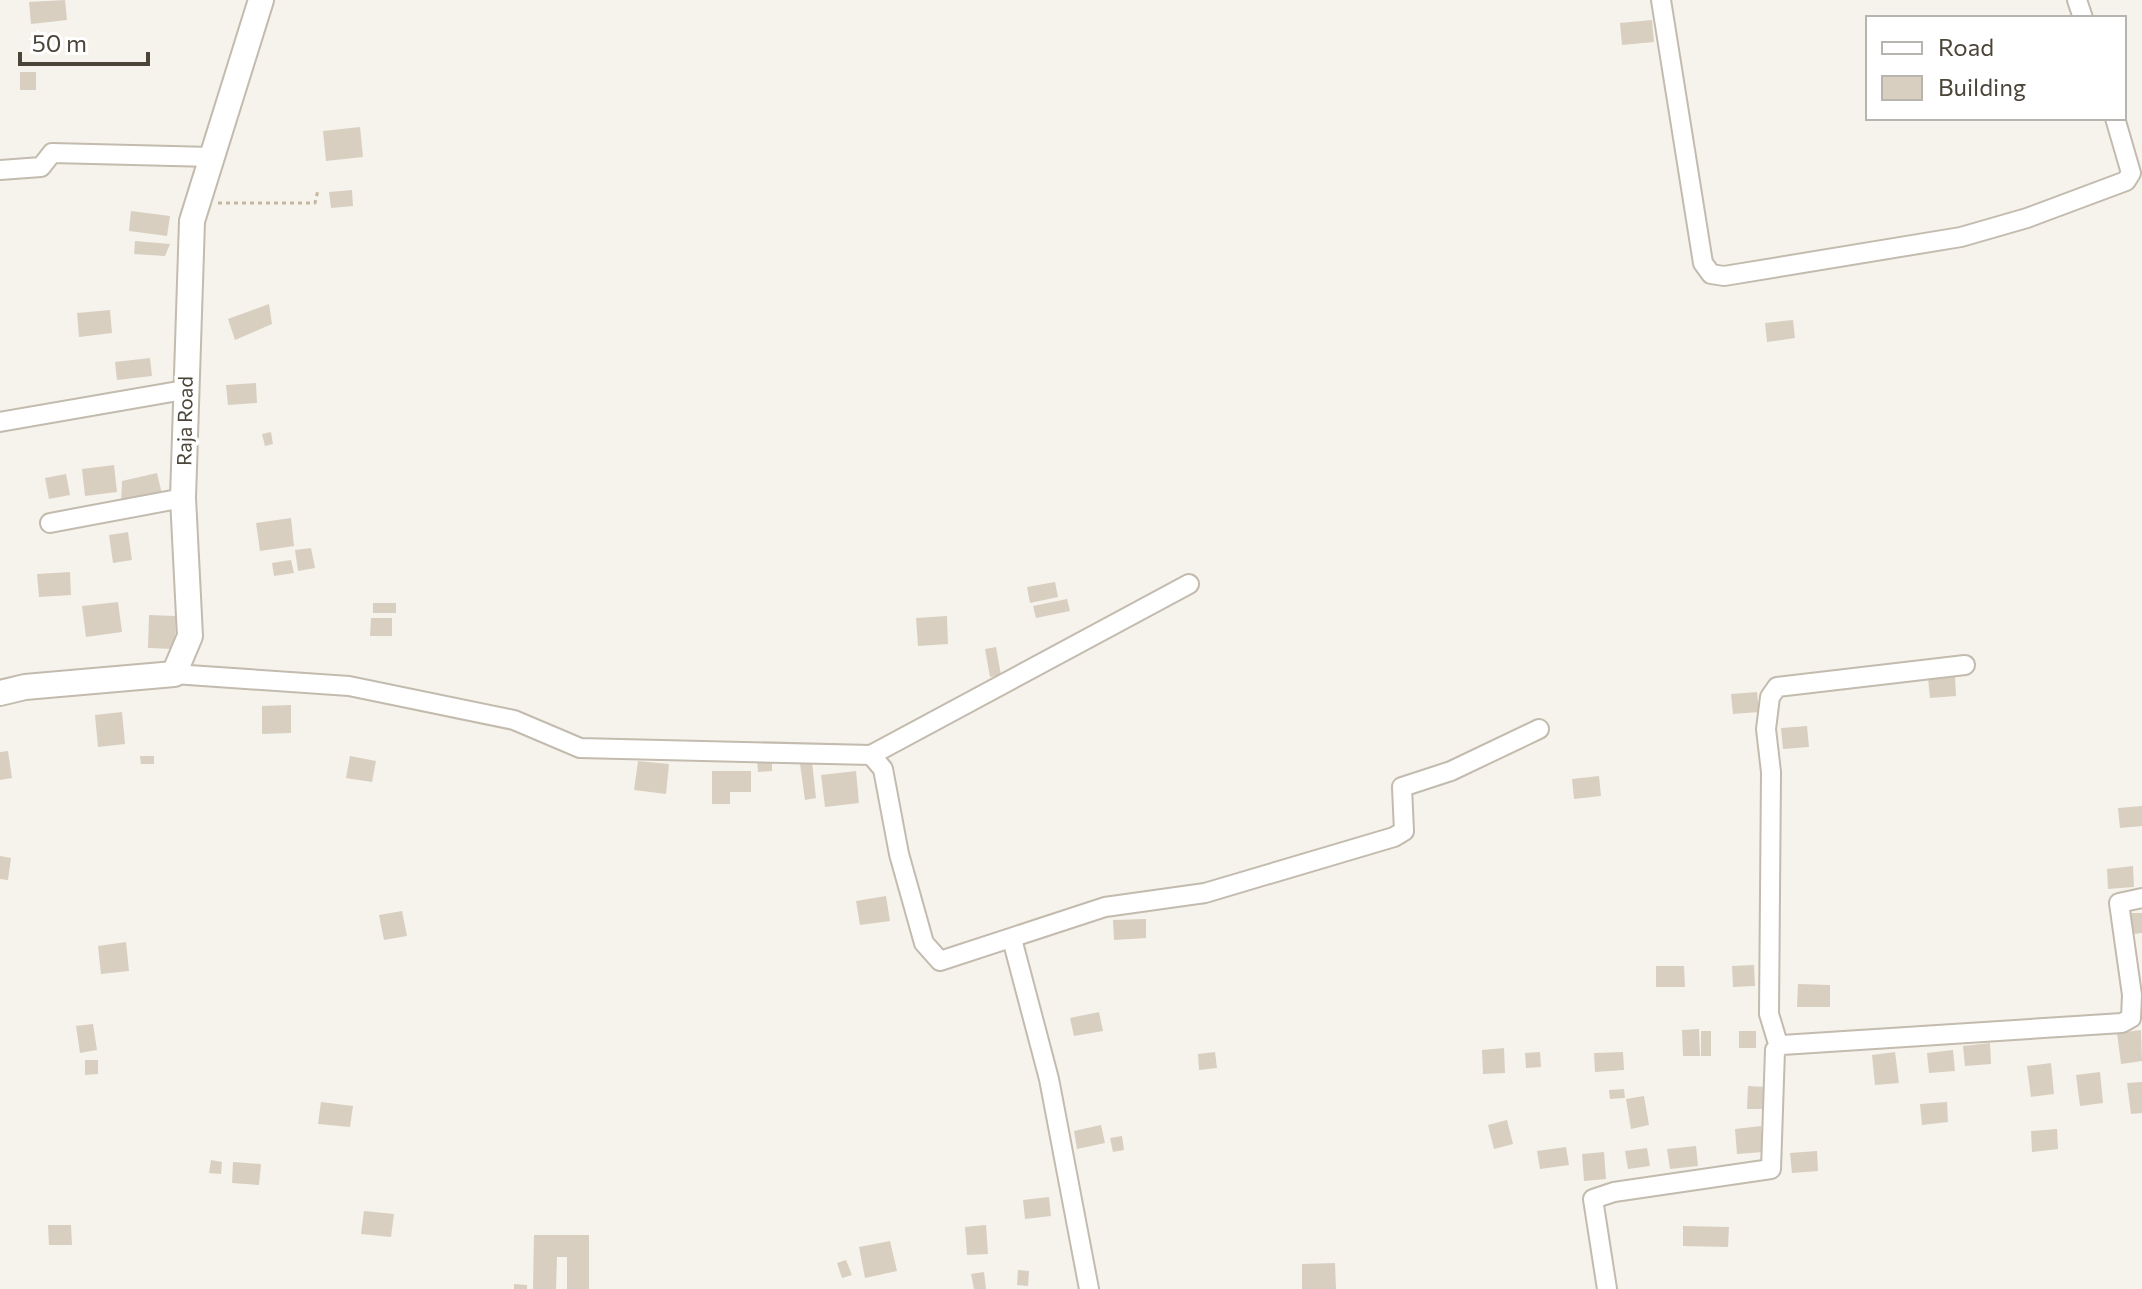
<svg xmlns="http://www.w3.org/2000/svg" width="2142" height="1289" font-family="Commissioner,sans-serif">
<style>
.building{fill:#d8cfc1}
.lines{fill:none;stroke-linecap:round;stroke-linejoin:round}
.minor-casing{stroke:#c2bbae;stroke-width:22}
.tertiary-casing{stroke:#c2bbae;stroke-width:28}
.path{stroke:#c4b79f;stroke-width:3;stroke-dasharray:4 4;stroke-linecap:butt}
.minor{stroke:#fff;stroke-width:18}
.tertiary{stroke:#fff;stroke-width:24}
.labels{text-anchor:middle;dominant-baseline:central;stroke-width:7;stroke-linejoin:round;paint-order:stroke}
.street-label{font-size:20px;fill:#4b4439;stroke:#fff}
</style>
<rect width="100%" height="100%" fill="#f6f3ec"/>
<path class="building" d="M65 0 67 20 31 24 29 2Z
M1652 20 1654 42 1622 45 1620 23Z
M20 72H36V90H20Z
M360 127 363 157 326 161 323 131Z
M352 190 353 206 331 208 329 192Z
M131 211 170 216 167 236 129 231Z
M135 241 170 244 165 256 134 254Z
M269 304 272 324 235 340 228 319Z
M110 310 112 333 79 337 77 313Z
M1793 320 1795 338 1767 342 1765 323Z
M150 358 152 376 117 380 115 362Z
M256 383 257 403 228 405 226 385Z
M271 432 273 444 265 446 262 434Z
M114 465 117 492 85 496 82 469Z
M157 473 162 494 121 504 122 481Z
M66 474 70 495 49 499 45 478Z
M291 518 294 546 260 551 256 523Z
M128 532 132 560 113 563 109 535Z
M311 548 315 568 298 571 295 550Z
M291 560 294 573 274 576 272 563Z
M70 572 71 595 39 597 37 574Z
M1055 582 1058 597 1030 603 1027 587Z
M1067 599 1070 611 1036 618 1033 606Z
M118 602 122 632 86 637 82 606Z
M373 603H396V613H373Z
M149 615 176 616 175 649 148 648Z
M947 616 948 644 918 646 916 618Z
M371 618H392V636H370Z
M996 647 1001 675 990 677 985 649Z
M1955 675 1956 696 1930 698 1928 678Z
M1757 692 1759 712 1733 714 1731 694Z
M291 705V733L262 734V706Z
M122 712 125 744 98 747 95 715Z
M1807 726 1809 747 1783 749 1781 728Z
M8 751 12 778 0 780V752Z
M140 756H154V764H141Z
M350 756 376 761 372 782 346 778Z
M772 759V771L758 772 757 760Z
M638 761 669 764 666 794 634 790Z
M812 762 816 798 805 800 800 764Z
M712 771H751V792H730V804H712Z
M856 771 859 803 825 807 821 775Z
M1599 776 1601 796 1574 799 1572 779Z
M2142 806V826L2120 828 2118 808Z
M0 856 11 858 8 880 0 879Z
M2133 866 2134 887 2108 889 2107 869Z
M886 896 890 921 860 925 856 901Z
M402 911 407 936 384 940 379 915Z
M2131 913H2142V933L2133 934Z
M1146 919V938L1114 940 1113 920Z
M126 942 129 971 101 974 98 946Z
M1754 965 1755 986 1733 987 1732 966Z
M1656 966H1684L1685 987H1656Z
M1798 984 1830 985V1007H1797Z
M1099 1012 1103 1031 1074 1036 1070 1018Z
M93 1024 97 1050 80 1053 76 1026Z
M1699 1029 1700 1056H1683L1682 1030Z
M2141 1030 2142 1061 2121 1064 2117 1033Z
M1701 1031H1711V1056H1701Z
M1739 1031H1756V1048H1739Z
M1990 1043 1991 1064 1965 1066 1963 1046Z
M1504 1048 1505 1073 1483 1074 1482 1050Z
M1953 1050 1955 1071 1929 1073 1927 1053Z
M1215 1052 1217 1068 1199 1070 1198 1054Z
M1540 1052 1541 1067 1526 1068 1525 1053Z
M1623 1052 1624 1070 1595 1072 1594 1053Z
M1895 1052 1899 1083 1875 1085 1872 1055Z
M85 1060H98V1074L85 1075Z
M2051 1063 2054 1094 2031 1097 2027 1066Z
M2100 1072 2103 1103 2080 1106 2076 1075Z
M2142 1082V1113L2131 1114 2127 1083Z
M1748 1086 1767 1087 1766 1109H1747Z
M1624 1089 1625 1098 1610 1099 1609 1090Z
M1644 1096 1649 1125 1631 1129 1626 1099Z
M321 1102 353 1106 350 1127 318 1124Z
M1947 1102 1948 1122 1922 1125 1920 1104Z
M1507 1120 1513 1144 1494 1149 1488 1125Z
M1101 1125 1105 1143 1077 1149 1074 1131Z
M1761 1126 1764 1152 1737 1154 1735 1129Z
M2057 1129 2058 1149 2032 1152 2031 1131Z
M1122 1136 1124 1150 1113 1152 1110 1138Z
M1696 1146 1698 1166 1670 1169 1667 1149Z
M1566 1147 1569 1165 1540 1169 1537 1151Z
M1647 1148 1650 1166 1628 1169 1625 1151Z
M1817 1151 1818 1171 1792 1173 1790 1153Z
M1604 1152 1606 1179 1584 1181 1582 1154Z
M211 1160 222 1162 221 1174 209 1173Z
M233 1162 261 1164 259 1185 232 1183Z
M1049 1197 1051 1216 1025 1219 1023 1200Z
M364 1211 394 1214 391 1237 361 1234Z
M48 1225H71L72 1245H49Z
M986 1225 988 1254 967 1255 965 1227Z
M1683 1226 1729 1227 1728 1247 1683 1246Z
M534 1235H589V1289H567V1257H557L556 1289H533Z
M890 1241 897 1271 865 1278 859 1247Z
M846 1260 852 1275 842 1278 837 1263Z
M1335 1263 1336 1289H1302V1264Z
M1018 1270 1029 1271 1028 1286 1017 1285Z
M984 1272 986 1289H974L971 1274Z
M514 1284 527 1285V1289H514Z"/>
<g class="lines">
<defs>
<path id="minor" d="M1661 0 1703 263 1711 274 1724 276 1961 237 2027 218 2126 181 2131 173 2115 118
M2077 0 2083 18
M0 170 41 167 52 153 212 157
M0 422 184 390
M50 523 183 498
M174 674 349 686 514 720 580 748 871 755 883 769 899 854 924 943 940 961 1105 907 1205 893 1394 837 1404 831 1402 787 1451 771 1539 729
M871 755 1189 584
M1012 939 1049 1079 1089 1289
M1779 1047 1769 1014 1771 772 1766 729 1770 697 1777 687 1965 665
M1607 1289 1593 1199 1614 1192 1771 1169 1775 1050 1782 1045 2122 1023 2131 1018 2132 995 2119 903 2142 898"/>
<path id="tertiary" d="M0 693 25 687 174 674 190 636 183 498 192 221 261 0"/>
</defs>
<use href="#minor" class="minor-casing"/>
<use href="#tertiary" class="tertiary-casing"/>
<path class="path" d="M218 203H315L318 190"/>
<use href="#minor" class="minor"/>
<use href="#tertiary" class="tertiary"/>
</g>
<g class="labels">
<g class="street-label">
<text transform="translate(184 421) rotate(-89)">Raja Road</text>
</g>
</g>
<rect x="1866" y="16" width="260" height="104" fill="#ffffff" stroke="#b7b4b0" stroke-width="2"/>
<rect x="1882" y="42" width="40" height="12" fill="#ffffff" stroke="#b7b4b0" stroke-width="2"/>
<text x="1938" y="56" font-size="24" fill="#4b4439">Road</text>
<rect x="1882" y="76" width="40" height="24" fill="#d8cfc1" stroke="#b7b4b0" stroke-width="2"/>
<text x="1938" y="96" font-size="24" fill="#4b4439">Building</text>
<path d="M20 52v12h128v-12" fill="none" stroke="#4b4439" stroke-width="4"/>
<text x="32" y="52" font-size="24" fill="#4b4439" stroke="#ffffff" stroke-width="6" paint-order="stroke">50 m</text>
</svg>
